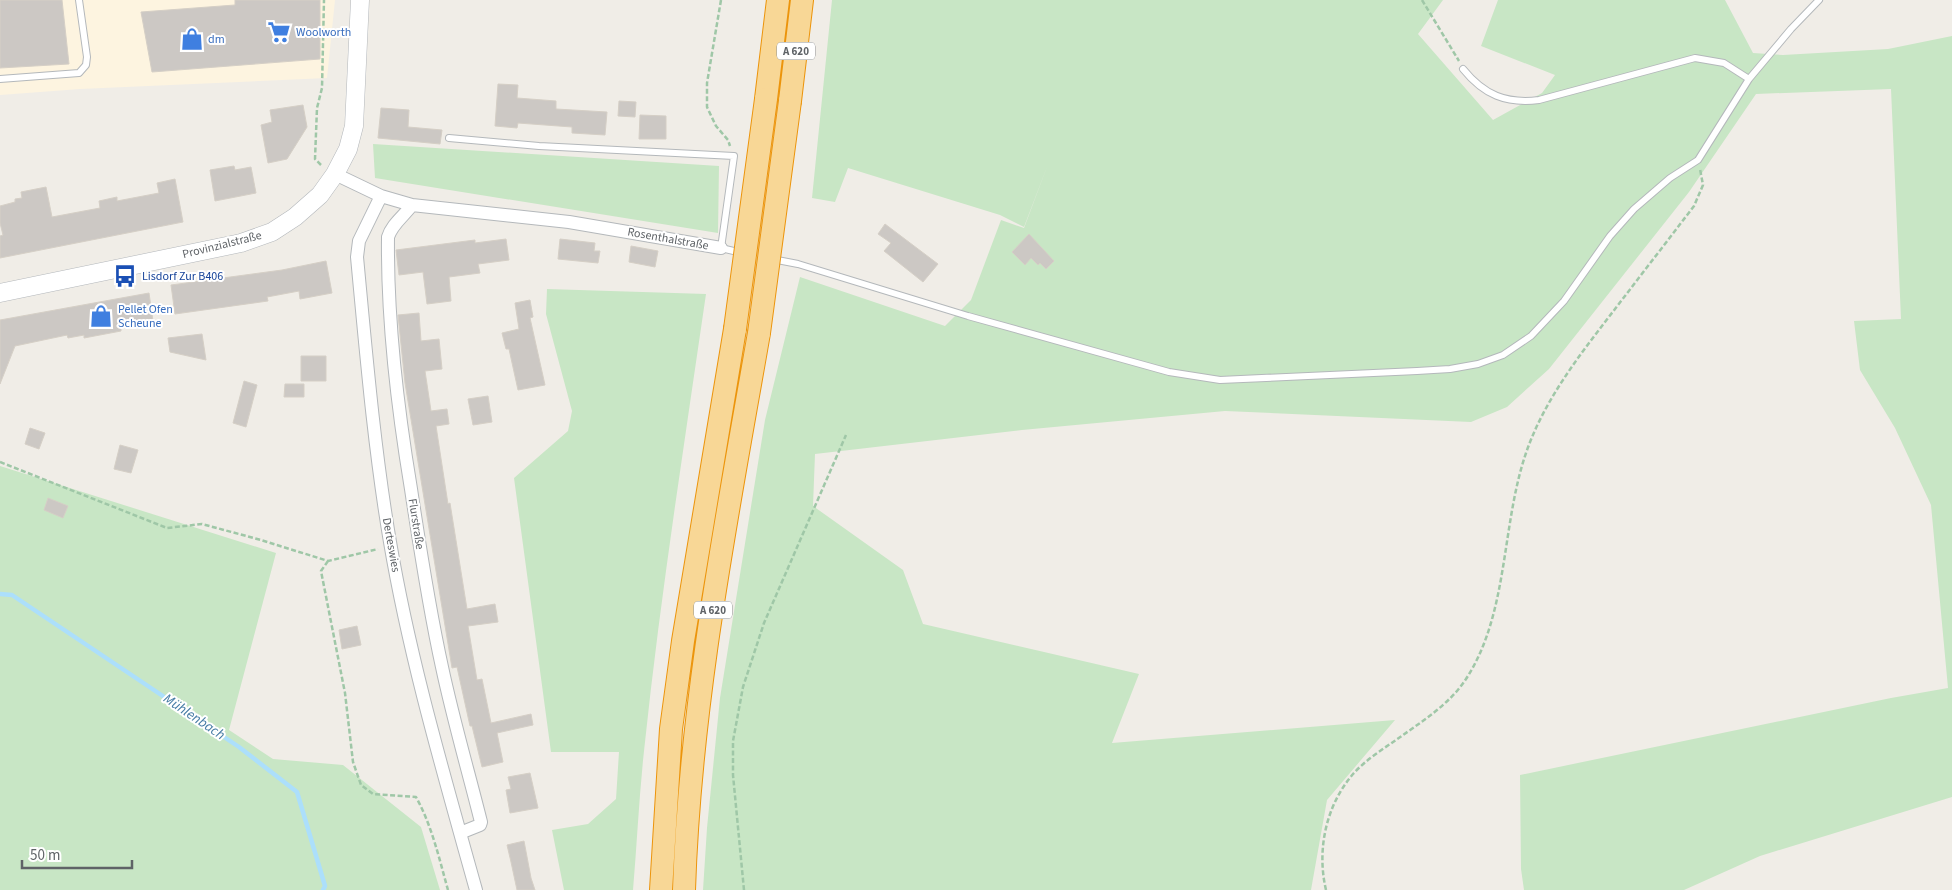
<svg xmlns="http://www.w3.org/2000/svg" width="1952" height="890" font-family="'Source Sans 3',sans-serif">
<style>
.commercial{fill:#fdf4e0}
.green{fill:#c8e6c5}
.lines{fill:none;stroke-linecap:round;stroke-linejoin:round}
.stream{stroke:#acdffb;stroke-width:4.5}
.building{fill:#ccc8c4;stroke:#d5cfc6}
.service-casing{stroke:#b4b8bb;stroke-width:8}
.minor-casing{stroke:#b4b8bb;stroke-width:14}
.secondary-casing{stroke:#b3b7bb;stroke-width:19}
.motorway-casing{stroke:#ec940b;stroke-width:24}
.path{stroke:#9fc7a7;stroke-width:2.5;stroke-dasharray:5 2.5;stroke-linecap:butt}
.service{stroke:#fff;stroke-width:6}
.minor{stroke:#fff;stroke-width:12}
.secondary{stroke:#fff;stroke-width:18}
.motorway{stroke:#f8d796;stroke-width:22}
.motorway-bridge-casing{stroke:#ec940b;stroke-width:24;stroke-linecap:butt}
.motorway-bridge{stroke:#f8d796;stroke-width:22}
.labels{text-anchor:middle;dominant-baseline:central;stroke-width:4;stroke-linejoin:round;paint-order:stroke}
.shield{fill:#fff;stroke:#8f9295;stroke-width:1}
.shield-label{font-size:11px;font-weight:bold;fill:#5f6367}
.shop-label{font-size:12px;fill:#366cbe;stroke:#fff;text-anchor:start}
.street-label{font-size:12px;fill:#5f6367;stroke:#fff}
.transit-label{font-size:12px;fill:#164399;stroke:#fff;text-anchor:start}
.water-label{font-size:14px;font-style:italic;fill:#457ba5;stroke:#fff}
</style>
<rect width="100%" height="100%" fill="#f0ede7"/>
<path class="commercial" d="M0 0H335L327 78 80 89 0 95Z"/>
<path class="green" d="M832 0H1443L1418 34 1493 120 1542 93 1555 75 1481 46 1498 0H1725L1753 53 1783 55 1888 49 1952 36V797L1760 856 1684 890H1524L1521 869 1520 775 1891 698 1948 688 1931 505 1895 428 1860 370 1854 321 1901 319 1891 89 1756 94 1689 192 1549 369 1507 407 1471 422 1225 411 1022 430 815 454 813 506 903 570 923 624 1139 674 1112 743 1395 720 1327 800 1311 890H703L707 828 720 698 765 420 800 277 945 326 971 300 1001 220 1024 228 1048 164 1024 227 1000 215 848 168 835 202 812 198Z
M373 144 719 166 718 233 375 178Z
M547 289 706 294C684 446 660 598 644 751 639 797 637 844 633 890H564L552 830 588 824 616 799 619 752H551L514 478 568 431 572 411 546 314Z
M0 466 276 553 229 730 273 759 343 765 421 827 440 890H0Z"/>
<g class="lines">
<path class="stream" d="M0 594 12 595 239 747 297 792 325 886 323 890"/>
</g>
<path class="building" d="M0 0H62L69 64 0 68Z
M235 0H320V59L152 72 141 12 235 5Z
M498 84 518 85 517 98 556 101V109L607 112 605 135 572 133V127L518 123 517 128 495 126Z
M619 101 636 102 635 117 618 116Z
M303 105 307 127 287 159 268 163 261 125 272 122 270 110Z
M381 108 409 110 408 127 442 130 440 144 378 138Z
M640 115 666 116V139H639Z
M234 166 235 170 251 167 256 193 215 201 210 170Z
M175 179 183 222 0 258V236L3 235 0 223V206L15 202V199L22 198 21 192 46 187 52 217 100 208 99 201 117 197V201L159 193 157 183Z
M885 224 938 264 923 282 884 251 891 243 878 234Z
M1029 234 1054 261 1046 269 1040 263 1038 265 1031 258 1025 265 1012 252Z
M506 239 509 260 478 264 480 273 449 277 451 301 427 304 423 272 399 275 396 250 475 240V243Z
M560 239 595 243 594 251H600L598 263 558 259Z
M631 246 658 251 655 267 629 262Z
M326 261 332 293 300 299 299 291 267 297 268 301 175 314 171 285 282 270Z
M149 293 153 321 121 327V331L84 338V335L68 338 67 335 15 346 0 384V320Z
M530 300 533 317 530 318 545 385 518 390 509 349H506L502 333 519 329 515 303Z
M419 313 421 341 439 339 442 369 425 371 431 411 447 409 449 424 436 426 448 504 450 503 467 609 495 604 498 622 468 626 477 680 482 679 491 723 531 714 533 725 497 733 503 762 482 767 472 726H470L457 667 452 668 405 383 398 315Z
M202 334 206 360 170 352 168 338Z
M301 356H326V381H301Z
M244 381 257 385 246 427 233 423Z
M285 384H304V397H284Z
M488 396 492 422 473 425 468 399Z
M30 428 45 433 39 449 25 444Z
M120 445 138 450 131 473 114 469Z
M48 498 68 506 63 518 44 510Z
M357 626 361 645 342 649 339 630Z
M530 773 538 808 510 813 506 790 511 789 508 777Z
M524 841 531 878 535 890H517L511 862 507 845Z"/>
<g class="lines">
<defs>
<path id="service" d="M1463 69C1484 95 1506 104 1539 100L1695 58 1724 63 1749 79
M0 79 79 73 86 65 87 57 79 0
M449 138 539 146 734 156 721 248 742 253
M772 259 798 264 968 316 1169 372 1220 380 1417 371 1450 369 1478 364 1503 355 1531 336 1564 301 1610 236 1634 209 1670 178 1698 160 1749 79 1791 29 1819 0"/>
<path id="minor" d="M335 174 381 196 412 205 569 222 721 248
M381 196 359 241 357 257C366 352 374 448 390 542 410 660 444 775 476 890
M412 205C404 216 392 224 388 237 387 322 397 405 411 489 420 549 429 608 442 667 453 719 468 770 481 822L480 825 460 833"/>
<path id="secondary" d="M0 293 241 243 272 232 295 217 320 195 335 174 348 149 354 126 360 0"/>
<path id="motorway" d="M766 99 778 0
M790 101 802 0
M661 890 671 729 683 641 735 329
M684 890C690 703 727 517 759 333"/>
</defs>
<use href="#service" class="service-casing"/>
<use href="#minor" class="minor-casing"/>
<use href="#secondary" class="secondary-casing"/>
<use href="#motorway" class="motorway-casing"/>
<path class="path" d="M721 0 707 83V107L716 126 728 140 730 146
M1422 0 1459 61
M321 165 315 159 317 108 322 88 324 0
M0 462 167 528 202 524 261 540 328 561 378 549
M328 561 321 571 345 693 353 762 361 785 373 794 416 797C432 826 439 858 448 890
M744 890 733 775V741L743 687 764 623 846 435
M1326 890C1317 852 1325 810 1349 779 1361 763 1380 751 1396 740 1421 722 1449 705 1466 679 1509 613 1501 526 1526 453 1544 400 1581 353 1615 309 1641 275 1668 240 1694 206L1703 185 1700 169"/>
<use href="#service" class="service"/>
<use href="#minor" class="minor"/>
<use href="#secondary" class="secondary"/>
<use href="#motorway" class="motorway"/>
<defs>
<path id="motorway-bridge" d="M735 329 766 99
M759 333 790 101"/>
</defs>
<use href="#motorway-bridge" class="motorway-bridge-casing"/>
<use href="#motorway-bridge" class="motorway-bridge"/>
</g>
<defs>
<symbol id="supermarket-bare" viewBox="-9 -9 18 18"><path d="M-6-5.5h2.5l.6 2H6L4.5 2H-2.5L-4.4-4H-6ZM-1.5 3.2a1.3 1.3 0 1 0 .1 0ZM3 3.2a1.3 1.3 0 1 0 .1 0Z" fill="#3f7fe0" stroke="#fff" stroke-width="2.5" paint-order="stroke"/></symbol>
<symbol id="shop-bare" viewBox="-9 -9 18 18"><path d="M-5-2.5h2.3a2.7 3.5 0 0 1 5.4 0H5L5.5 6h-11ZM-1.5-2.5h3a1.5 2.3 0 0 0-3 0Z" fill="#3f7fe0" stroke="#fff" stroke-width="2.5" paint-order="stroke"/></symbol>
<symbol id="bus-bare" viewBox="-9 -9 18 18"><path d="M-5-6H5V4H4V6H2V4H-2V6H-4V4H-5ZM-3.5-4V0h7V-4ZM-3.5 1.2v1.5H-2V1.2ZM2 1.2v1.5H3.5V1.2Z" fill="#1a4fb4" stroke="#fff" stroke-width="2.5" paint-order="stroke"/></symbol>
</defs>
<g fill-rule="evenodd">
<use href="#supermarket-bare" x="263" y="16" width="32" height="32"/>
<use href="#shop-bare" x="176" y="23" width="32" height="32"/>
<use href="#bus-bare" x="109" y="260" width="32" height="32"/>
<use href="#shop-bare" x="85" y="300" width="32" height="32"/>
</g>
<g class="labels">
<g class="shield">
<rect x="777" y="42.5" width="38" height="17" rx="4"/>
<rect x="694" y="601.5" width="38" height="17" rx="4"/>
</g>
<g class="shield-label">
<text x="796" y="51">A 620</text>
<text x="713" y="610">A 620</text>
</g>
<g class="shop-label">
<text x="296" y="32">Woolworth</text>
<text x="208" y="39">dm</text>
<text x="118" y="309">Pellet Ofen<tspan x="118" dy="14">Scheune</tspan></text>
</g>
<g class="street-label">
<text transform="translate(668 239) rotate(10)">Rosenthalstraße</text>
<text transform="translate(222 245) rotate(-14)">Provinzialstraße</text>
<text transform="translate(416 524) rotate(81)">Flurstraße</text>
<text transform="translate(391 545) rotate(80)">Derteswies</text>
</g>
<g class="transit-label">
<text x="142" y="276">Lisdorf Zur B406</text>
</g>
<g class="water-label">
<text transform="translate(194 717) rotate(34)">Mühlenbach</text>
</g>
</g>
<path d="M22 860v8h110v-8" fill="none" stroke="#5f6367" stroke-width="2.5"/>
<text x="30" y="860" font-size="15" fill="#5f6367" stroke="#ffffff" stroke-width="4" paint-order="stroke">50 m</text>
</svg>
